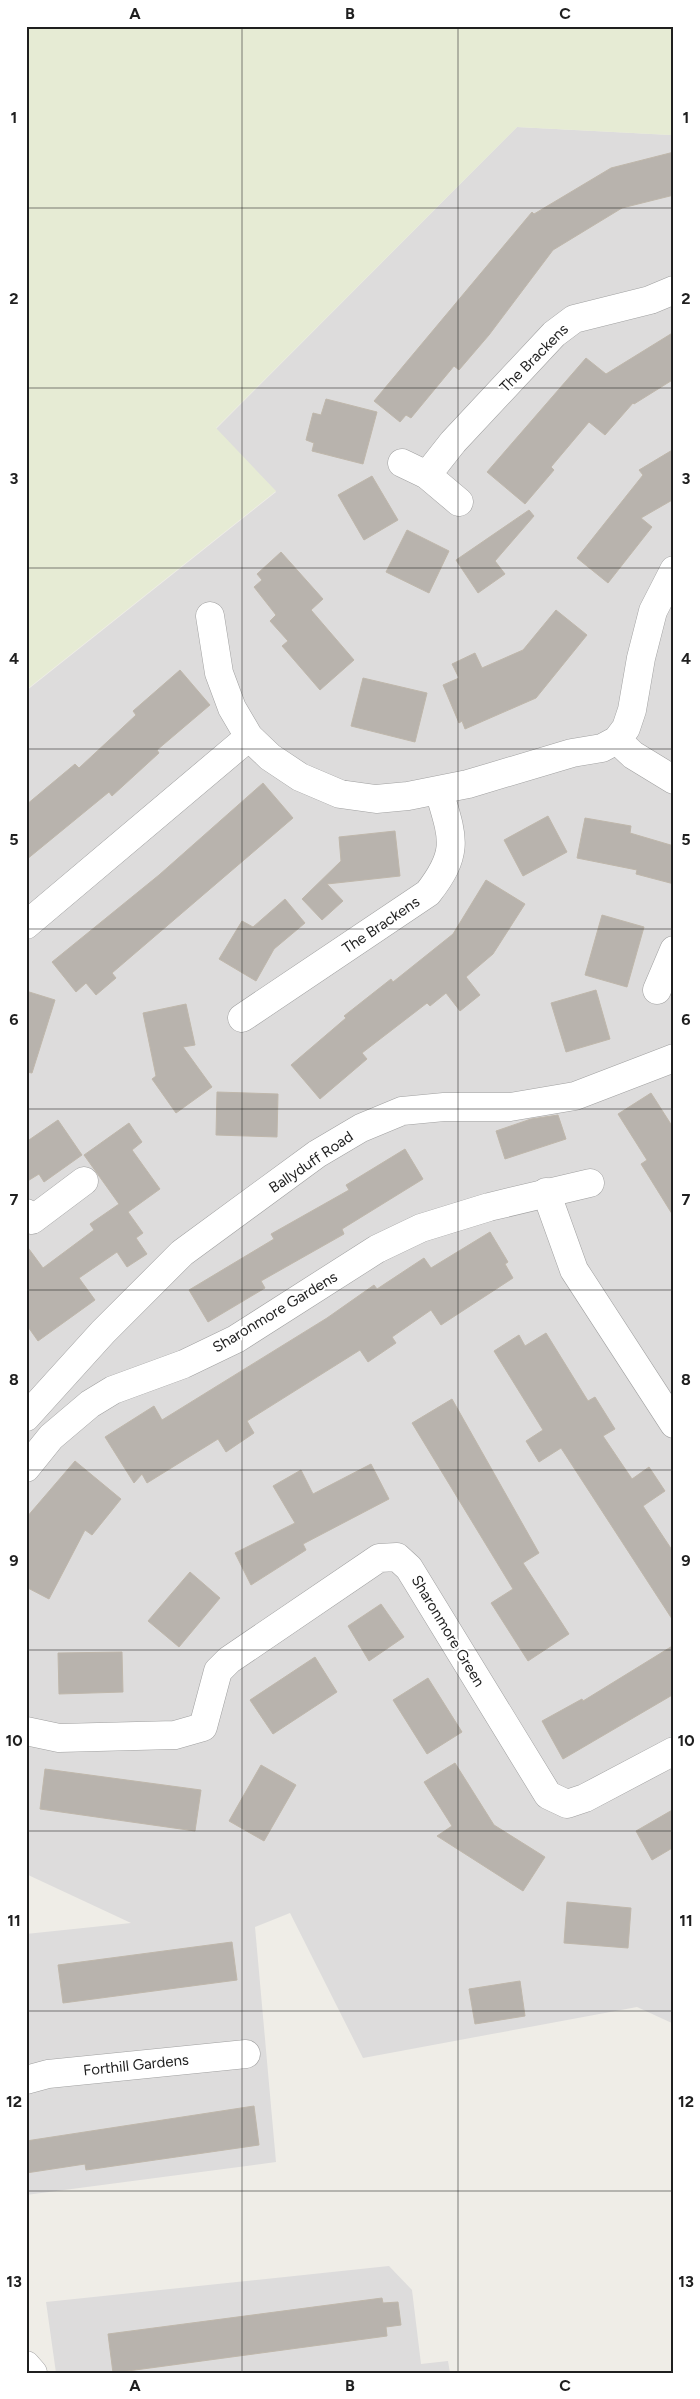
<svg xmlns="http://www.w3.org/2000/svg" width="700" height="2399" font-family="Figtree,sans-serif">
<rect width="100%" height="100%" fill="#efede7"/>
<!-- residential -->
<g fill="#dddcdc">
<polygon points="517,127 671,135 674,132 674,2024 637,2007 363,2058 290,1913 255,1927 276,2162 26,2195 26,1934 131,1923 26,1874 26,691 276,492 216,429"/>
<polygon points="389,2266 412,2290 421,2364 448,2361 450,2373 56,2373 46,2302"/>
</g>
<!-- farmland -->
<polygon fill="#e6ebd4" points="26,26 674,26 674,132 671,135 517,127 216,428 276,491 26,690"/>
<!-- building -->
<g fill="#b8b3ad" stroke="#bfb7ab">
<polygon points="674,152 674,195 622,208 553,250 489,335 459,370 454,366 411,418 406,415 400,422 374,401 532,212 534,214 611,168"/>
<polygon points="674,332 674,379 634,404 633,403 605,435 589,422 551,467 554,470 525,504 487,472 586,358 606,374"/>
<polygon points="326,399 377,412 363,464 312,451 314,443 306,440 313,413 321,415"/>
<polygon points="674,449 674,499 641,518 652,527 608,583 577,558 643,475 639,470"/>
<polygon points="372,476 398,520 364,540 338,495"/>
<polygon points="529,510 534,516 495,561 505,574 478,593 456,560"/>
<polygon points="407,530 449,551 429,593 386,572"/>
<polygon points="281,552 323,599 311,610 354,660 320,690 282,646 288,641 270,621 276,615 254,587 262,580 257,574"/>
<polygon points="556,610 587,635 536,698 465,729 462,721 459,723 443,685 459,678 452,664 475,653 482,668 523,650"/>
<polygon points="180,670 210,705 157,750 159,753 112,796 109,792 26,860 26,805 75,764 79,768 136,715 133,711"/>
<polygon points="363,678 427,693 415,742 351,726"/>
<polygon points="263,783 293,818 112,973 116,978 96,995 86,983 76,992 52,962 159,875"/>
<polygon points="548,816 567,852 523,876 504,840"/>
<polygon points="585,818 631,826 630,833 674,846 674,884 636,874 637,870 577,858"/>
<polygon points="395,831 400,876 327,884 343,901 322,920 302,899 341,861 339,837"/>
<polygon points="486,880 525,904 493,954 466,977 480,995 460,1011 446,993 430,1006 427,1003 362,1053 367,1059 320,1099 291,1065 346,1018 344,1016 391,979 393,982 453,934"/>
<polygon points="285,899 305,923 274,949 256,981 219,959 242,921 253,927"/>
<polygon points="602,915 644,927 627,987 585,975"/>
<polygon points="596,990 610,1039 566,1052 551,1003"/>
<polygon points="26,991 55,1000 32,1073 26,1072"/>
<polygon points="186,1004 195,1045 183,1047 212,1087 176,1113 152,1079 156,1076 143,1013"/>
<polygon points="217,1092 278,1094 277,1137 216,1135"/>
<polygon points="651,1093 674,1129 674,1217 641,1164 647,1160 618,1114"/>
<polygon points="558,1115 566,1139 505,1159 496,1131 531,1119"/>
<polygon points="58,1120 82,1155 44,1182 39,1174 26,1182 26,1142"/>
<polygon points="129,1123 142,1142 132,1150 160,1189 128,1212 143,1233 136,1238 147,1254 127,1267 117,1252 79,1278 95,1300 38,1341 26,1324 26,1245 43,1268 94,1230 90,1224 119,1204 84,1155"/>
<polygon points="405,1149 423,1179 342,1229 344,1234 261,1281 265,1288 208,1322 189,1290 274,1239 271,1234 349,1190 346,1185"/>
<polygon points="490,1232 508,1262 505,1264 513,1278 441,1325 431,1310 392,1337 396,1343 368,1362 360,1350 247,1421 254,1433 226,1452 218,1439 147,1483 142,1474 134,1483 105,1437 154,1406 162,1420 327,1318 374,1285 377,1289 424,1258 431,1268"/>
<polygon points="546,1333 588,1401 595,1397 615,1429 603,1436 632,1479 649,1467 665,1491 643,1506 674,1553 674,1622 561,1448 539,1462 526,1441 543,1430 494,1351 519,1335 525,1346"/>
<polygon points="452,1399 539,1553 523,1563 569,1634 528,1661 491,1603 513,1589 412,1423"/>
<polygon points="75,1461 121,1499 92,1535 85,1530 49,1599 26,1587 26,1518"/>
<polygon points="371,1464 389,1499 303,1544 306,1550 251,1585 235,1553 295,1523 273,1486 301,1470 313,1494"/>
<polygon points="190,1572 220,1598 179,1647 148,1621"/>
<polygon points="381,1604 404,1637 369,1661 348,1626"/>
<polygon points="674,1645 674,1694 563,1759 542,1721 582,1699 583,1701"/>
<polygon points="122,1652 123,1692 59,1694 58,1653"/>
<polygon points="315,1657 337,1692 273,1734 250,1700"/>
<polygon points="428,1678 462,1732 427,1754 393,1700"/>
<polygon points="455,1763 494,1825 545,1857 523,1891 437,1836 452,1826 424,1782"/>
<polygon points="261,1765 296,1785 264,1841 229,1821"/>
<polygon points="45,1769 201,1790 195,1831 40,1809"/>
<polygon points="674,1809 674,1847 652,1860 636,1831"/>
<polygon points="567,1902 631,1908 628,1948 564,1943"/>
<polygon points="232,1942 237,1980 63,2003 58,1965"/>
<polygon points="520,1981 525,2016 475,2024 469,1989"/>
<polygon points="254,2106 259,2145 86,2170 85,2164 26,2173 26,2141"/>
<polygon points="382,2298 383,2303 398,2302 401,2325 386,2327 387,2336 113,2373 108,2334"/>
</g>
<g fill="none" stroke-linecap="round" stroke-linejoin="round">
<!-- minor casing -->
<g stroke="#a0a0a0" stroke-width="29">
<g id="minor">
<polyline points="402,463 427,475 459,502"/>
<polyline points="427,475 453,442 554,334 574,319 650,300 674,290"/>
<polyline points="210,616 219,673 232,708 249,737 270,757 300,777 340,794 376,799 408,796 468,784 572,753 602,748 617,740 626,728 632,710 641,658 653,611 674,570"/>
<polyline points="617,740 633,755 674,780"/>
<polyline points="26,925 249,737"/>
<polyline points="657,990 674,950"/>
<path d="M242 1018 428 893C460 852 453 838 439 791"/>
<polyline points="546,1192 574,1270 674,1424"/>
<polyline points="26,1213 32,1220 84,1181"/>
<polyline points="26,1417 103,1332 182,1253 317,1154 361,1128 402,1111 444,1107 510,1107 575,1096 674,1058"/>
<polyline points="26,1468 51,1437 90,1404 113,1390 184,1364 236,1339 377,1249 421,1228 489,1207 590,1183"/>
<polyline points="26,1731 59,1738 175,1735 203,1727 218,1671 229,1660 379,1558 397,1557 409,1568 548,1795 567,1804 585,1798 674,1751"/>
<polyline points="26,2080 48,2074 246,2054"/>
<polyline points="26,2365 33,2373"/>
</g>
</g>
<!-- minor -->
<use href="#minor" stroke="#fff" stroke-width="28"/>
</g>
<!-- grid -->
<path fill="none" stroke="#1f1f1f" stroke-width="1" stroke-opacity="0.55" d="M242 26V2373M458 26V2373M26 208H674M26 388H674M26 568H674M26 749H674M26 929H674M26 1109H674M26 1290H674M26 1470H674M26 1650H674M26 1831H674M26 2011H674M26 2191H674"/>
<g text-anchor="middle" stroke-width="4" stroke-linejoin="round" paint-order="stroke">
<!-- street labels -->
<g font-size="15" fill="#1f1f1f" stroke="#fff">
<text transform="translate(534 358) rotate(-45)" y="5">The Brackens</text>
<text transform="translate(381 925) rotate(-34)" y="5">The Brackens</text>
<text transform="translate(311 1162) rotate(-34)" y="5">Ballyduff Road</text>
<text transform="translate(275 1312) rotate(-31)" y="5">Sharonmore Gardens</text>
<text transform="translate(448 1631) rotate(59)" y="5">Sharonmore Green</text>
<text transform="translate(136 2065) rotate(-6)" y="5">Forthill Gardens</text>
</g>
</g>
<!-- border -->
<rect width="700" height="2399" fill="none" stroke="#ffffff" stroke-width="55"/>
<rect x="28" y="28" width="644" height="2344" fill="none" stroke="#1f1f1f" stroke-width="2"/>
<g font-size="16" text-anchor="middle" font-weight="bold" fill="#1f1f1f">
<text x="135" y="19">A</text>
<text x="350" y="19">B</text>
<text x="565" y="19">C</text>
<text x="14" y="123">1</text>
<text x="686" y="123">1</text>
<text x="14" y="304">2</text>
<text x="686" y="304">2</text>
<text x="14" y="484">3</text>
<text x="686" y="484">3</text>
<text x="14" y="664">4</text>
<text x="686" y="664">4</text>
<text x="14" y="845">5</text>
<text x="686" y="845">5</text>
<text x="14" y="1025">6</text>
<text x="686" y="1025">6</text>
<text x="14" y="1205">7</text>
<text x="686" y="1205">7</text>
<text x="14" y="1385">8</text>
<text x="686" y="1385">8</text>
<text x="14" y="1566">9</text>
<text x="686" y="1566">9</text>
<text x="14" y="1746">10</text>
<text x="686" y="1746">10</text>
<text x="14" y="1926">11</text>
<text x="686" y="1926">11</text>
<text x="14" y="2107">12</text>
<text x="686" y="2107">12</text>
<text x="14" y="2287">13</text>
<text x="686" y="2287">13</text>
<text x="135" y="2391">A</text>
<text x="350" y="2391">B</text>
<text x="565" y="2391">C</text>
</g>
</svg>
